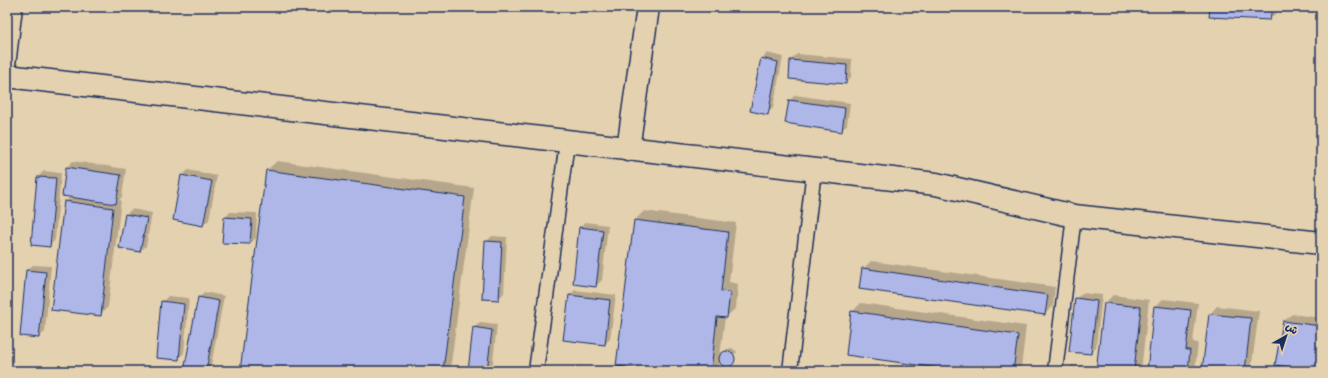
<svg xmlns="http://www.w3.org/2000/svg" width="1328" height="378" font-family="Kalam,'Playpen Sans Arabic',sans-serif">
<rect width="100%" height="100%" fill="#e4d1af"/>
<filter id="ink" filterUnits="userSpaceOnUse"><feTurbulence type="fractalNoise" baseFrequency=".025" numOctaves="2"/><feDisplacementMap in="SourceGraphic" scale="8" xChannelSelector="R" yChannelSelector="G"/><feConvolveMatrix kernelMatrix="1 2 1 2 8 2 1 2 1" color-interpolation-filters="sRGB"/></filter>
<g filter="url(#ink)">
<!-- shadow -->
<g fill="#0003">
<polygon points="1211,7 1279,7 1279,10 1270,19"/>
<polygon points="767,53 783,57 773,108 767,114 762,59"/>
<polygon points="797,54 852,59 851,77 845,83 790,78 791,60"/>
<polygon points="795,95 850,103 847,125 841,131 790,100"/>
<polygon points="73,161 126,169 122,197 119,200 121,200 108,307 100,315 65,202 71,196 64,195 67,167"/>
<polygon points="277,161 474,188 450,371 241,371 267,170"/>
<polygon points="188,170 217,176 209,220 203,225 182,176"/>
<polygon points="44,171 61,173 55,240 49,246 38,177"/>
<polygon points="132,209 152,213 146,246 140,251 126,214"/>
<polygon points="644,211 736,223 729,282 738,284 736,308 726,317 725,317 720,356 727,349 732,348 736,351 737,353 735,353 733,363 730,366 725,366 722,364 720,360 719,367 715,371 666,371 635,220"/>
<polygon points="230,212 257,213 256,238 250,243 225,218"/>
<polygon points="585,222 608,225 602,280 596,286 580,227"/>
<polygon points="492,236 507,237 504,293 498,299 486,242"/>
<polygon points="871,261 1055,287 1053,306 1045,314 863,269"/>
<polygon points="33,265 51,266 45,332 39,337 27,270"/>
<polygon points="575,290 616,295 610,339 605,344 570,295"/>
<polygon points="204,292 224,296 210,371 185,371 199,298"/>
<polygon points="1082,293 1102,295 1096,347 1090,353 1076,299"/>
<polygon points="1113,295 1149,300 1141,371 1097,371 1105,303"/>
<polygon points="168,296 189,298 184,353 178,359 162,302"/>
<polygon points="1163,299 1198,303 1193,342 1198,343 1195,371 1148,371 1155,306"/>
<polygon points="861,303 1026,326 1021,368 1018,371 967,371 852,312"/>
<polygon points="1217,306 1259,311 1251,371 1203,371 1210,314"/>
<polygon points="1292,314 1321,318 1321,370 1284,321"/>
<polygon points="480,322 497,324 492,371 469,371 474,328"/>
<polygon points="1072,365 1091,367 1090,371 1066,371"/>
<polygon points="575,366 615,371 570,371"/>
</g>
<!-- building -->
<g fill="#afb7e8" stroke="#1b2f5e">
<polygon points="1210,7 1272,7 1270,20 1209,17"/>
<polygon points="761,58 778,62 768,115 750,111"/>
<polygon points="790,60 847,65 846,84 789,79"/>
<polygon points="789,100 845,108 842,132 785,123"/>
<polygon points="66,167 121,175 116,204 62,196"/>
<polygon points="266,170 465,197 443,371 240,371"/>
<polygon points="181,175 212,181 203,226 173,220"/>
<polygon points="37,177 56,178 50,247 31,245"/>
<polygon points="64,201 113,208 101,316 51,310"/>
<polygon points="125,214 147,218 140,252 119,248"/>
<polygon points="224,217 252,219 250,244 222,243"/>
<polygon points="634,220 728,232 721,291 730,292 727,318 717,317 711,371 658,371 616,366"/>
<polygon points="579,227 603,230 596,287 573,284"/>
<polygon points="485,241 502,242 499,300 482,299"/>
<polygon points="862,268 1048,295 1045,315 859,289"/>
<polygon points="26,270 46,272 39,338 20,336"/>
<polygon points="569,295 610,300 605,345 563,340"/>
<polygon points="198,297 219,301 206,371 184,371"/>
<polygon points="1075,298 1097,301 1091,354 1069,352"/>
<polygon points="161,301 184,304 179,360 156,358"/>
<polygon points="1104,303 1141,307 1134,371 1096,371"/>
<polygon points="1154,306 1191,310 1186,350 1190,350 1188,371 1147,371"/>
<polygon points="851,311 1018,335 1013,371 960,371 846,355"/>
<polygon points="1209,314 1251,318 1245,371 1202,371"/>
<polygon points="1283,321 1321,326 1321,371 1275,365"/>
<polygon points="473,327 492,330 487,371 468,371"/>
<circle cx="727" cy="359" r="8"/>
</g>
<g fill="none" stroke-linecap="round" stroke-linejoin="round">
<!-- lane casing -->
<g stroke="#1b2f5e" stroke-width="17">
<g id="lane">
<polyline points="7,74 15,7"/>
<polyline points="536,371 567,142"/>
<polyline points="790,371 814,170"/>
<polyline points="1055,371 1074,216"/>
</g>
</g>
<!-- street casing -->
<g stroke="#1b2f5e" stroke-width="25">
<g id="street">
<polyline points="7,76 936,184 1074,216 1321,243"/>
<polyline points="628,149 648,7"/>
</g>
</g>
<!-- lane -->
<use href="#lane" stroke="#e4d1af" stroke-width="14"/>
<!-- street -->
<use href="#street" stroke="#e4d1af" stroke-width="22"/>
</g>
</g>
<!-- margin -->
<rect width="1328" height="378" fill="none" stroke="#e4d1af" stroke-width="24"/>
<rect x="12" y="12" width="1304" height="354" fill="none" stroke="#1b2f5e" stroke-width="1.5" filter="url(#ink)"/>
<!-- north arrow -->
<g transform="translate(1286 336) rotate(39)" stroke="#e4d1af" stroke-width="3" paint-order="stroke">
<path d="M0-3L7 15L0 10L-7 15Z" fill="#1b2f5e"/>
<text y="-6" font-size="11" font-weight="bold" text-anchor="middle" fill="#1b2f5e">ش</text>
</g>
</svg>
